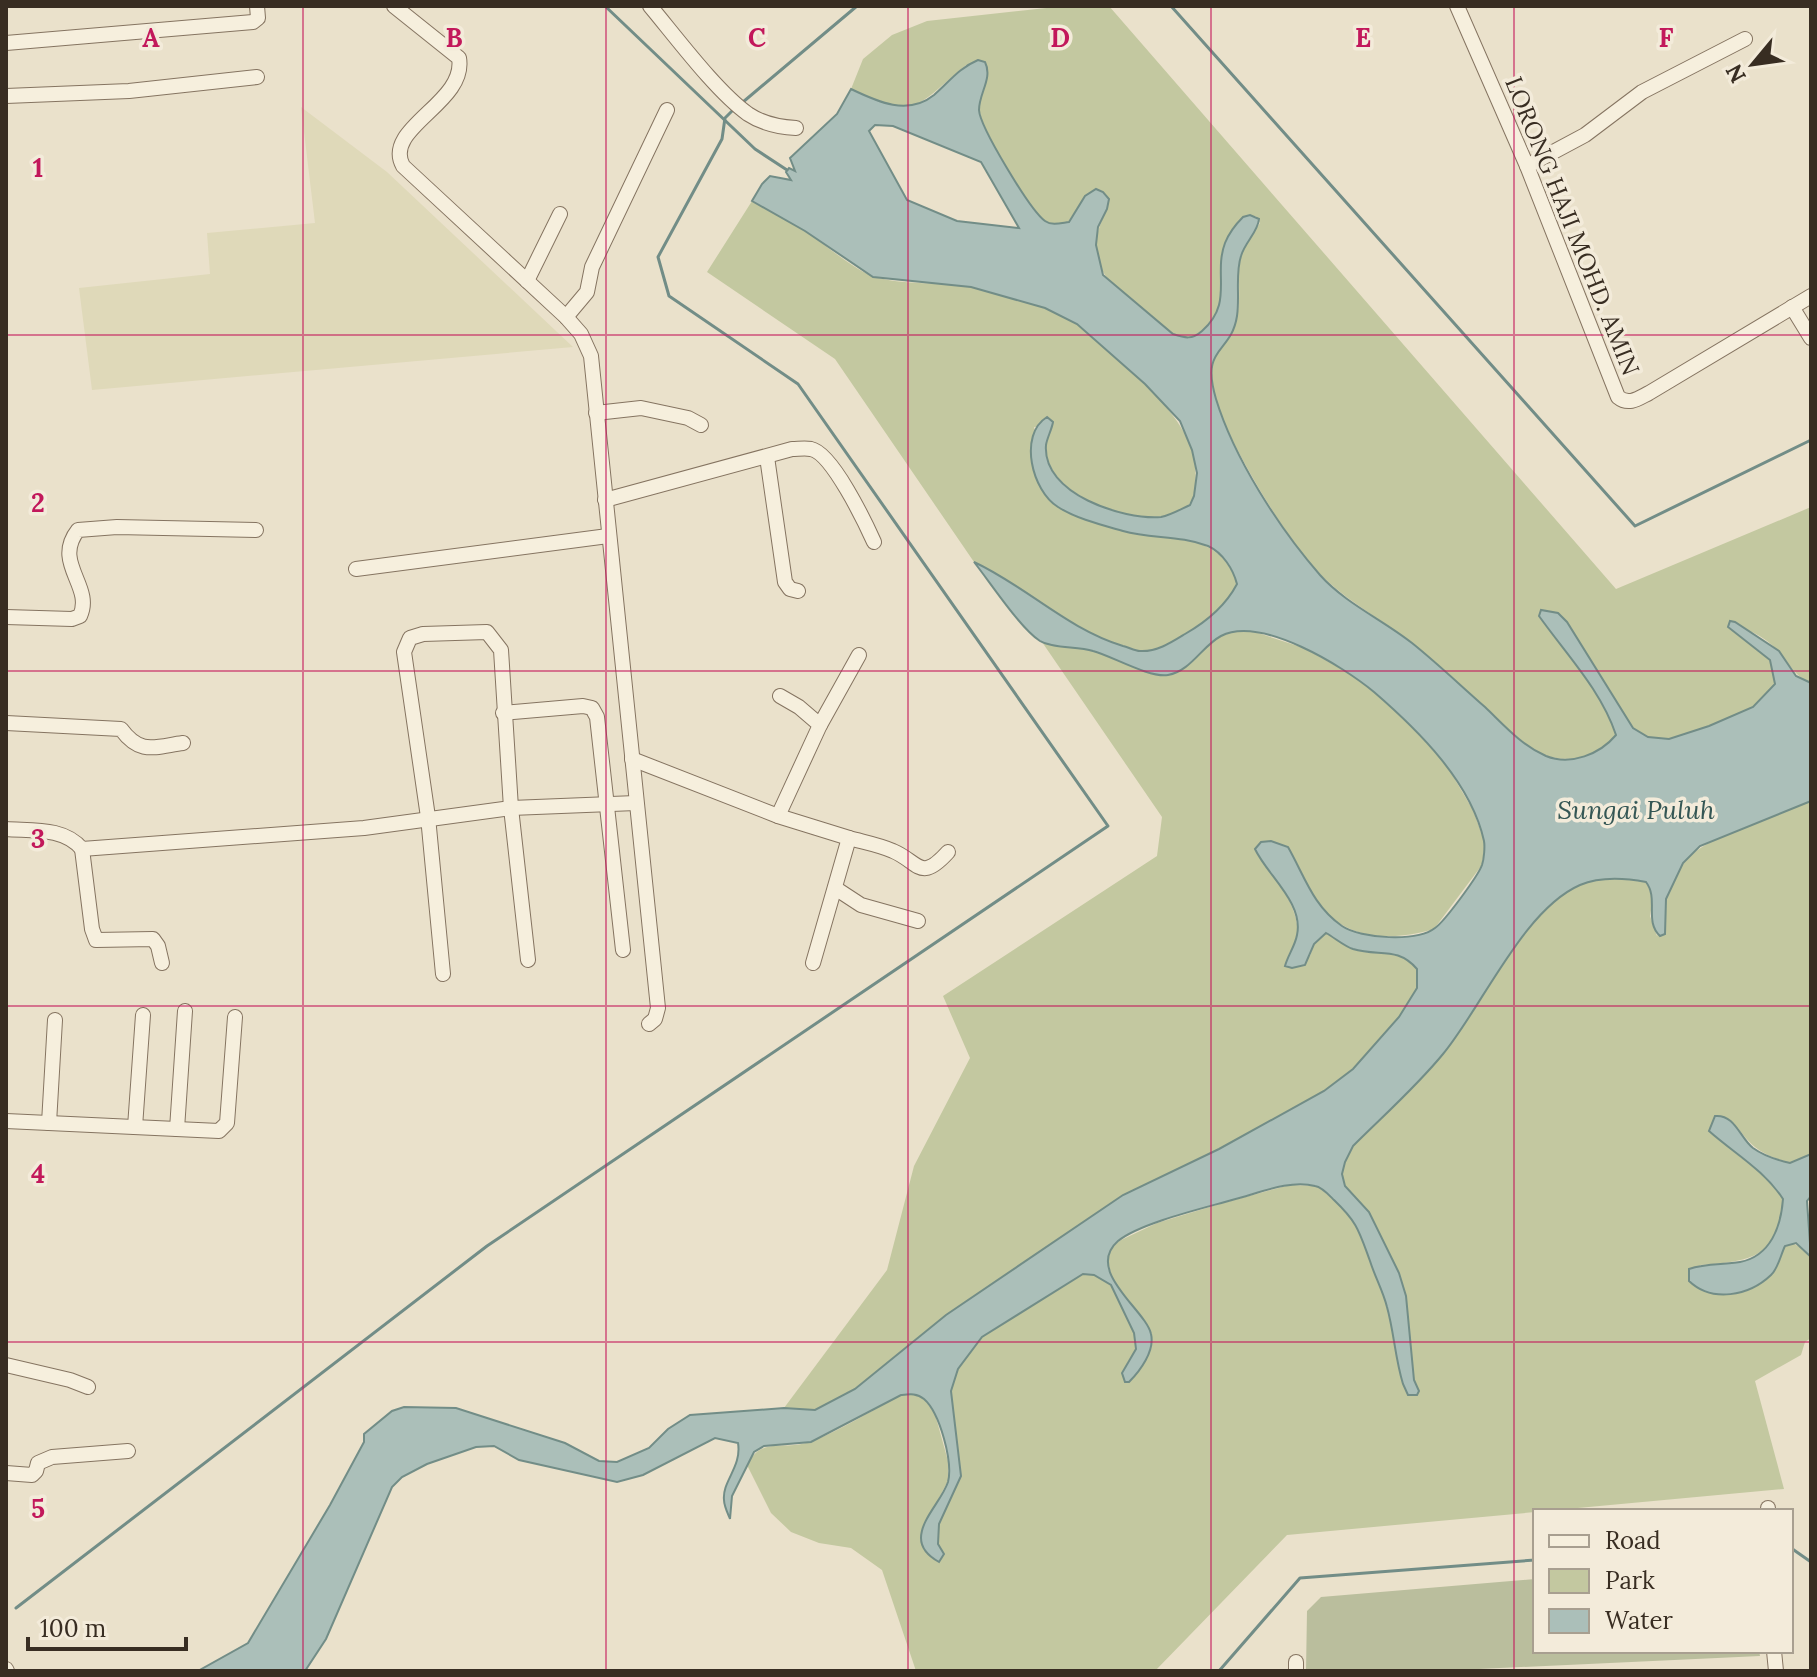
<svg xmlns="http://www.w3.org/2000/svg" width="1817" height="1677" font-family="Lora,serif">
<rect width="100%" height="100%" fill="#eae1cb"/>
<!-- farmland -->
<polygon fill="#dfd9b9" points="301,107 387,172 573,347 92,390 79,288 210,274 207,233 315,223"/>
<!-- green -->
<g fill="#c3c8a0">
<path d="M1065 6H1109L1616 589 1811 507V683C1794 676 1791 665 1779 652 1767 638 1746 626 1728 627L1770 660 1775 684 1753 707 1709 726 1669 739 1648 737 1633 728 1567 622 1539 616C1566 654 1601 690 1616 736 1599 754 1577 763 1551 757 1524 751 1504 725 1484 707 1463 688 1441 670 1421 651 1391 624 1353 606 1324 578 1292 550 1204 409 1210 368 1213 350 1230 338 1236 320 1242 302 1237 279 1240 260 1242 246 1252 235 1260 223L1256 216 1243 217C1236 224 1229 233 1225 242 1212 277 1239 321 1186 339L1173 334C1144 310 1092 284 1096 241 1098 226 1106 214 1109 199L1103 192 1085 196 1068 222C1061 223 1051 226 1044 221 1030 210 983 131 980 113 978 104 983 92 986 83L966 65C917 105 917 122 851 89L863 59 892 35 927 21Z"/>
<path d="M752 201C771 212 791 222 810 234 826 246 858 272 875 277 906 286 940 281 972 287 1004 294 1046 306 1075 323 1098 337 1128 366 1147 386 1174 414 1200 444 1195 486 1194 491 1194 498 1190 503 1163 539 1041 500 1046 445 1047 440 1050 433 1052 428L1034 427 1056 506C1079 516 1103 527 1127 532 1171 541 1221 531 1237 584 1226 605 1206 622 1186 634 1172 642 1157 652 1140 651 1135 651 1128 647 1123 646 1067 629 1026 586 974 562L835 359 707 272Z"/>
<path d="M1230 632H1255L1304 648 1357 678 1405 719 1447 766 1473 810 1485 843 1482 865 1434 929C1367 948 1321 931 1297 863L1258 856C1274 873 1302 913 1297 936 1295 946 1287 955 1285 966L1310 956 1314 944 1326 933C1335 938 1344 946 1353 949 1379 957 1396 946 1417 969V988L1399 1017 1353 1069 1324 1091 1219 1149 1123 1195 946 1315 855 1389 814 1410 784 1408 887 1270 914 1166 970 1058 943 996 1157 856 1162 817 1042 642 1094 651 1135 668 1189 664 1218 637Z"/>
<path d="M1811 801V1154L1790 1163C1764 1155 1754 1150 1738 1128L1734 1152 1772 1182 1783 1199C1778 1258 1752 1261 1700 1265L1695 1287 1720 1295 1775 1269 1785 1246 1792 1243 1806 1250 1811 1257V1338L1805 1342 1801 1355 1755 1381 1784 1489 1287 1535 1155 1671H916L882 1570 851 1548 819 1543 791 1532 771 1513 747 1465C762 1435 785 1452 812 1441 842 1430 872 1410 901 1395L914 1394 924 1399 935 1414 948 1461V1481L931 1513 924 1549 935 1560 939 1524 961 1476 951 1391 958 1369 982 1337 1083 1274 1094 1275 1111 1285 1134 1333 1136 1349 1127 1363 1140 1370 1151 1345V1333L1129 1304 1112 1277 1108 1262 1110 1251 1119 1241 1157 1223 1223 1203 1290 1185 1317 1186 1340 1205 1361 1231 1370 1261 1386 1302 1403 1384 1408 1395 1419 1391 1414 1380 1409 1331 1369 1212 1345 1186 1342 1174 1345 1162 1353 1146C1383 1116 1416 1087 1443 1054 1482 1007 1523 909 1580 885 1600 877 1625 878 1646 882L1653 898 1650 916 1657 936C1667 917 1663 919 1666 901 1668 890 1676 877 1681 867 1697 838 1779 813 1811 801Z"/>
</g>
<!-- cemetery -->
<polygon fill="#babe9d" points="1535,1579 1535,1651 1759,1651 1760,1656 1437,1671 1306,1671 1307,1611 1321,1597"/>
<!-- water -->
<g fill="#abbfb9" stroke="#728d87" stroke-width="2" fill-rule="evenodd">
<path d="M978 60 985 62C993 78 979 93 979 110 980 127 1030 210 1045 221 1052 226 1061 223 1069 222L1085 196 1096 189 1103 192 1109 199 1107 209 1098 227 1096 245 1103 275 1173 334C1185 338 1192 340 1202 331 1234 303 1213 275 1225 243 1229 233 1236 224 1243 217L1250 215 1259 219C1258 232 1245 242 1241 256 1235 274 1240 296 1237 316 1231 355 1200 345 1216 399 1234 458 1279 528 1320 575 1345 603 1383 620 1412 643 1437 663 1461 686 1485 707 1504 725 1521 745 1546 756 1571 766 1600 754 1616 735 1601 690 1566 654 1539 616L1541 610 1558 613 1567 622 1633 728 1648 737 1669 739 1709 726 1753 707 1775 684 1770 660 1728 627 1730 621 1735 622 1779 651 1796 676 1811 683V801L1700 846 1683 863 1666 899 1665 934 1660 936C1644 921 1659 899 1646 882 1625 878 1599 877 1580 885 1523 910 1482 1007 1443 1054 1416 1087 1383 1116 1353 1146L1345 1162 1342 1174 1345 1186 1369 1212 1399 1273 1406 1296 1414 1380 1419 1391 1417 1395H1408L1403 1384C1395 1358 1394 1332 1387 1307 1383 1291 1375 1277 1370 1261 1359 1231 1358 1223 1334 1200 1329 1195 1322 1187 1315 1186 1289 1179 1257 1194 1232 1200 1204 1208 1140 1223 1118 1241 1084 1271 1146 1310 1151 1334 1155 1351 1140 1371 1129 1382H1125L1122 1373 1136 1349 1134 1333 1111 1285 1094 1275 1083 1274 982 1337 958 1369 951 1391 961 1476 939 1524 938 1544 944 1554 939 1562C930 1557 921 1550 921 1538 921 1519 942 1500 948 1482 953 1462 940 1413 924 1399 917 1393 910 1394 901 1395L811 1442 764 1446 754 1452 732 1496 730 1519C728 1514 724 1506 724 1500 722 1481 742 1467 738 1443L715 1438 643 1475 617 1482 519 1460 494 1446 476 1447 427 1464 402 1477 392 1487 326 1639 305 1671H198L248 1643 330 1505 364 1442V1434L392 1411 404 1407 456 1408 565 1443 599 1461 617 1462 649 1448 668 1429 690 1415 784 1408 815 1410 855 1389 946 1315 1123 1195 1219 1149 1324 1091 1353 1069 1399 1017 1417 988V969C1397 946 1379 957 1353 949 1344 946 1335 938 1326 933L1314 944 1305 965 1292 968 1285 966C1288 955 1295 946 1297 935 1304 903 1267 875 1255 849L1261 842 1271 841 1288 847C1305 877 1313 906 1342 926 1361 939 1417 942 1435 928 1445 921 1478 876 1482 865 1484 859 1485 847 1484 841 1471 782 1418 730 1374 692 1344 667 1261 615 1221 636 1202 646 1191 671 1168 675 1149 678 1112 656 1093 651 1077 646 1054 649 1040 641 1020 628 990 582 974 562 1026 586 1067 629 1123 646 1128 647 1135 651 1140 651 1157 652 1172 642 1185 634 1206 622 1226 605 1237 584 1233 569 1223 553 1208 546 1180 535 1151 539 1123 531 1102 525 1077 519 1058 507 1032 491 1018 435 1047 417L1053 422C1052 429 1047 438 1046 445 1042 494 1123 520 1161 517 1171 515 1181 509 1190 505L1194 496 1197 473 1192 450 1180 421 1145 384 1077 324 1045 308 971 287 873 277 805 231 752 201 762 184 770 176 791 180 786 172 789 168 795 171 790 158 837 114 851 89C878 102 908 116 934 95 949 82 959 68 978 60ZM875 125 893 126 981 162 1019 228 957 221 907 200 869 131Z"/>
<path d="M1715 1116C1735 1114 1740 1138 1753 1148 1764 1156 1777 1160 1790 1163L1811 1154V1196L1807 1201 1811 1257 1796 1243 1785 1246C1781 1254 1778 1269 1771 1275 1749 1296 1712 1303 1689 1281V1269C1706 1263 1723 1265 1740 1262 1771 1256 1781 1226 1783 1199 1764 1170 1735 1154 1709 1131Z"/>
</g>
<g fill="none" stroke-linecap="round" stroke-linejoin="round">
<!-- stream -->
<g stroke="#728d87" stroke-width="3">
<polyline points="605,6 755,149 787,170"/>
<polyline points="1171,6 1635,526 1811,440"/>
<polyline points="743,102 857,6"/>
<polyline points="1791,1548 1811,1562"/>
<polyline points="16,1608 487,1246 1108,826 798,384 669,296 658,257 722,139 725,118 734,109"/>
<polyline points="1219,1671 1300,1578 1535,1560"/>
</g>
<!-- minor casing -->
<g stroke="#857461" stroke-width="16">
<g id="minor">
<path d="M394 6 459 58C467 103 382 128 403 166L566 317 581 334 591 356 658 1008 655 1019 649 1024"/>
<path d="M650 6C676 37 716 91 748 114 763 124 779 127 796 128"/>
<path d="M1457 6 1527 166 1618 397C1629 406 1639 398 1649 393L1811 296"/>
<polyline points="6,43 253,22 258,18 257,6"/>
<polyline points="6,96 129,91 257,77"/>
<polyline points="1527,166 1585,135 1642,92 1745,39"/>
<polyline points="527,281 560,214"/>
<polyline points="1792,307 1811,338"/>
<polyline points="566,317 587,292 592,267 667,110"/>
<polyline points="596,413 641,408 688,418 701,425"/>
<polyline points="767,457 785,582 790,589 798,591"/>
<path d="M605 500 792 449C798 449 805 448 811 449 832 453 865 522 874 542"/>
<polyline points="356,569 608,536"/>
<path d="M6 617 72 619 80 616C94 586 52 563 78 530L117 527 256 530"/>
<polyline points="503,713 583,706 592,708 597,717 623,950"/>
<path d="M6 723 121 729C140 755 154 747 183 743"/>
<polyline points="820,725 859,655"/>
<polyline points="632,759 778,816 849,838 813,963"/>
<polyline points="778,816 820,725 799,707 780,696"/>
<path d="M6 829C32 831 64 827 82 849L364 828 511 808 636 803"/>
<path d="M849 838C863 842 880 845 893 851 919 862 920 883 948 852"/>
<polyline points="82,849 92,929 96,940 153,939 158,946 162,963"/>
<polyline points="835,888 861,905 918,921"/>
<polyline points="443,974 428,817 404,652 410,638 423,634 487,632 501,650 511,808 528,960"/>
<polyline points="6,1121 219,1131 227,1123 235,1017"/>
<polyline points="49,1123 55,1020"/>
<polyline points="135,1127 143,1015"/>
<polyline points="177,1129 185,1011"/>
<polyline points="6,1365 70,1380 88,1387"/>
<polyline points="6,1473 32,1475 36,1471 38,1463 52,1457 128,1451"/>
<polyline points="1768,1511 1768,1508"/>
<polyline points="1774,1651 1776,1671"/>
<polyline points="1296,1662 1296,1671"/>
<polyline points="6,1669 7,1671"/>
</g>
</g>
<!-- minor -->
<use href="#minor" stroke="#f6efdd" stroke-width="14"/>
</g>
<!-- grid -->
<path fill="none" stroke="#c2185b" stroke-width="2" stroke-opacity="0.55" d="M303 6V1671M606 6V1671M908 6V1671M1211 6V1671M1514 6V1671M6 335H1811M6 671H1811M6 1006H1811M6 1342H1811"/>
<g text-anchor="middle" stroke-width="7" stroke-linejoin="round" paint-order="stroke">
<!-- street labels -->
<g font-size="24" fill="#382d22" stroke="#f3ebda">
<text transform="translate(1572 226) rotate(68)" y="8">LORONG HAJI MOHD. AMIN</text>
</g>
<!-- water labels -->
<g font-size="26" font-style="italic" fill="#345654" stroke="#f3ebda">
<text x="1636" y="819">Sungai Puluh</text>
</g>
</g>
<g font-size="26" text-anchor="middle" font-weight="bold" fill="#c2185b" stroke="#f3ebda" stroke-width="7" stroke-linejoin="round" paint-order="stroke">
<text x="151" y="47">A</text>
<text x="454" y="47">B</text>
<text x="757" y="47">C</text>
<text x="1060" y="47">D</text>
<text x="1363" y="47">E</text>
<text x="1666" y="47">F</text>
<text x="38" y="177">1</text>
<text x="38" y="512">2</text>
<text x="38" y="848">3</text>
<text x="38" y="1183">4</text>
<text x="38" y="1518">5</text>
</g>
<!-- border -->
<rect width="1817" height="1677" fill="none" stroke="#382d22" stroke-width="16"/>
<!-- legend -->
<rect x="1533" y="1509" width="260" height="144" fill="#f3ebda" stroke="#a89f90" stroke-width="2"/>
<rect x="1549" y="1535" width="40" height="12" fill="#f6efdd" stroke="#a89f90" stroke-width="2"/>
<text x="1605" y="1549" font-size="24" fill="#382d22">Road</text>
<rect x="1549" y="1569" width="40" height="24" fill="#c3c8a0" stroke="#a89f90" stroke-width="2"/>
<text x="1605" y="1589" font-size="24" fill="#382d22">Park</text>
<rect x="1549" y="1609" width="40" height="24" fill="#abbfb9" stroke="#a89f90" stroke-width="2"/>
<text x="1605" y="1629" font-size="24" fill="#382d22">Water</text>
<!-- north arrow -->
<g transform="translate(1753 64) rotate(241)" stroke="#f3ebda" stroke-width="6" paint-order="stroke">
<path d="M0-6L14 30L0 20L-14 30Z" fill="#382d22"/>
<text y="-12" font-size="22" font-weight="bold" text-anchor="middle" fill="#382d22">N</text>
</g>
<!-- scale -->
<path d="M28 1637v12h158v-12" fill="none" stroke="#382d22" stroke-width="4"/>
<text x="40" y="1637" font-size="24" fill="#382d22" stroke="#f3ebda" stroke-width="6" paint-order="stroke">100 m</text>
</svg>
